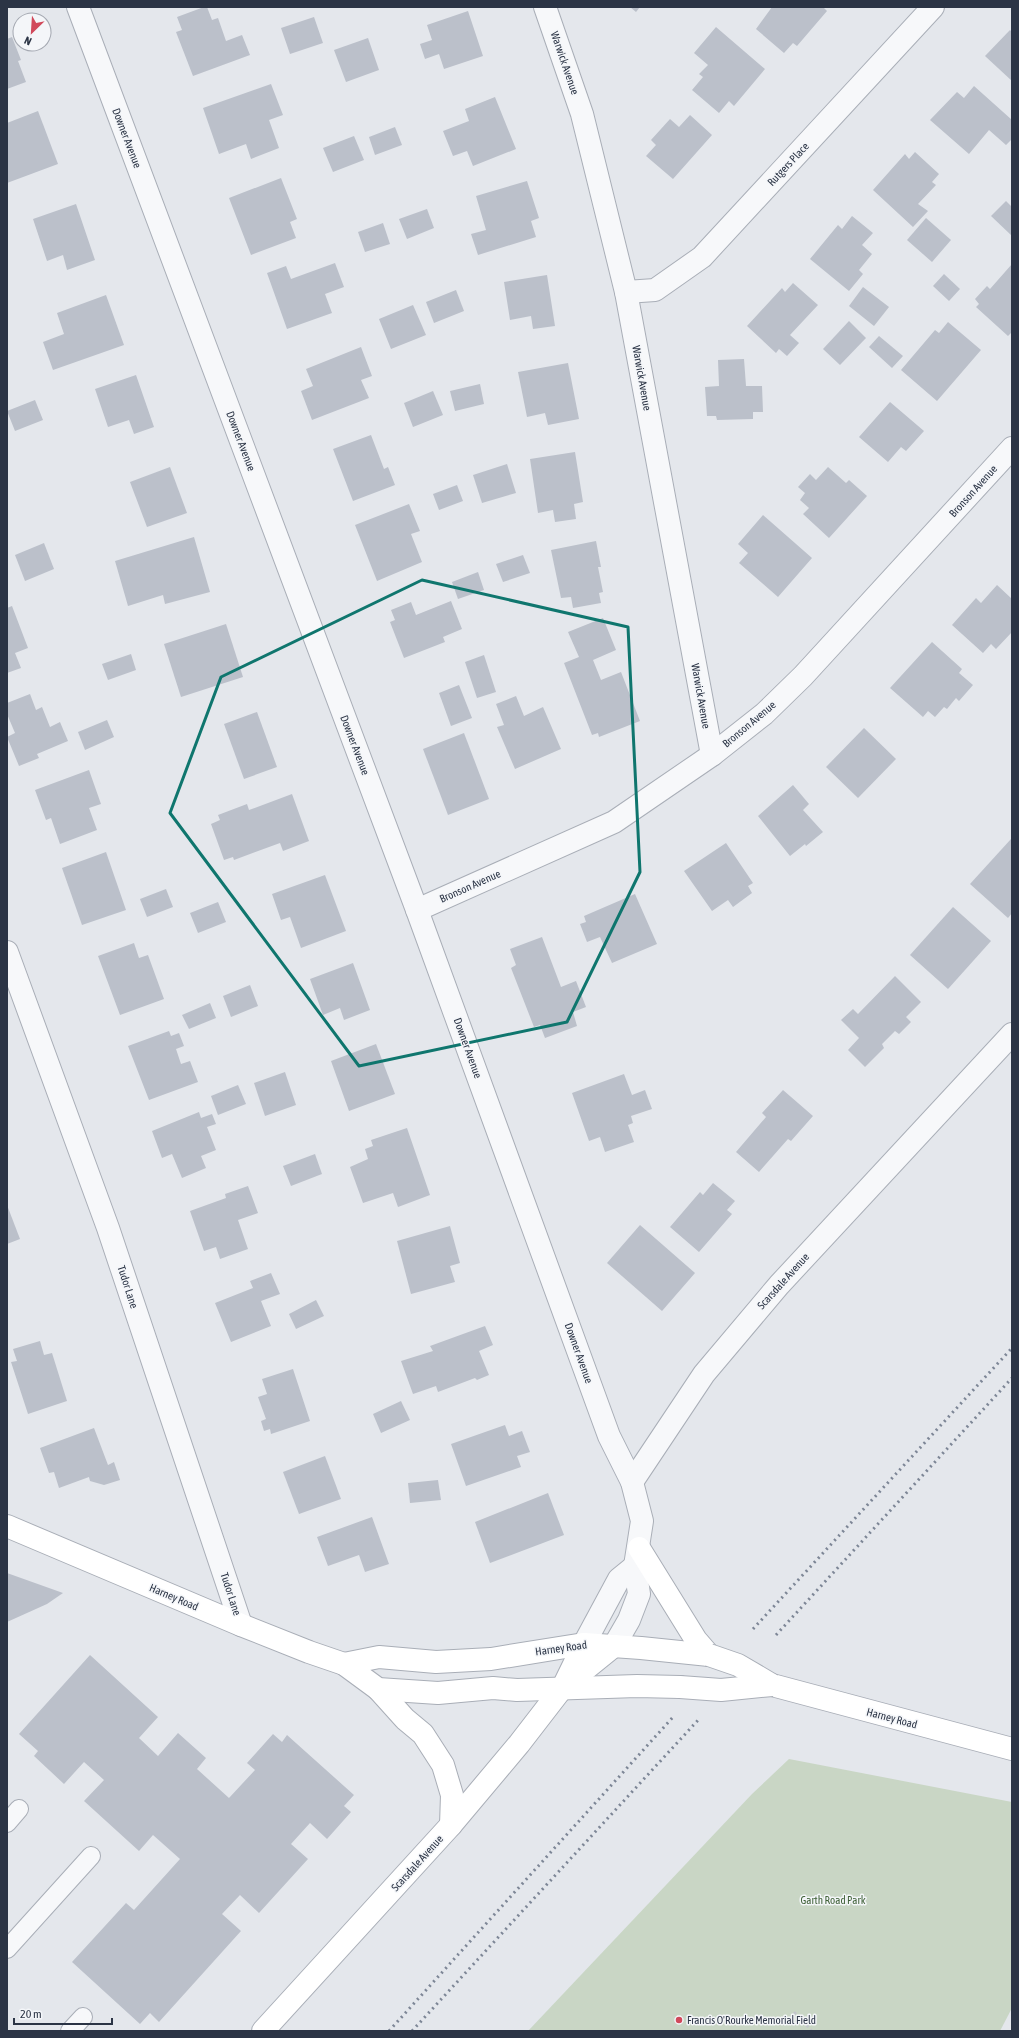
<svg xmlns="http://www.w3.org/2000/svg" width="1019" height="2038" font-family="'Asap Condensed',sans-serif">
<rect width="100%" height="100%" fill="#e4e7ec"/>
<!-- green -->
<polygon fill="#c9d6c5" points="789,1759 1012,1802 1012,2008 1000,2031 528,2031 752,1794"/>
<!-- building -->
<g fill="#bbc0ca">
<polygon points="204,7 207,7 212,20 218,18 226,41 242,35 250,55 193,76 176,32 182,30 177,17"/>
<polygon points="630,7 640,7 636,12"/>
<polygon points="772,7 823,7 827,11 797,46 793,43 784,53 756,29"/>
<polygon points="468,11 483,56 444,69 439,54 425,59 420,44 432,40 427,25"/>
<polygon points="314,17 323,43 290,54 281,28"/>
<polygon points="716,27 765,69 734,106 729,101 719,113 692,90 703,77 699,74 708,65 694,53"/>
<polygon points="1010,30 1012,32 1012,81 985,56"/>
<polygon points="12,37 21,60 18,61 26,82 7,89 7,39"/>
<polygon points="368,38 379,70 346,82 334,50"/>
<polygon points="271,84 283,115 269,120 279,148 251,159 246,144 219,154 203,108"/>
<polygon points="974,86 1012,120 1012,139 1006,145 989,130 969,154 930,120 957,92 964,98"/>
<polygon points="495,97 516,149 473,166 467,151 453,156 443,131 469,121 465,109"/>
<polygon points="38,111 58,164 7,183 7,123"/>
<polygon points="690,115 712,135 673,179 646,156 656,145 651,140 670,119 679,127"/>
<polygon points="395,127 402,145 375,155 369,137"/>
<polygon points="354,136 364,160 333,172 323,148"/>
<polygon points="915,152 939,174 932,182 936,185 918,204 928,211 913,227 873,190 905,154 909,159"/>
<polygon points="281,178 297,219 290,222 296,238 251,255 229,198"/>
<polygon points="527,181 539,218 531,221 536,237 478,255 471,234 486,230 476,196"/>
<polygon points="1006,201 1012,207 1012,236 991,216"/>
<polygon points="76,204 95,260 67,270 63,255 47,261 33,219"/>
<polygon points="427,209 434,228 407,239 399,219"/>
<polygon points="852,216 873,233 862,245 872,254 859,270 863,274 849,291 810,259 838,225 842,229"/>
<polygon points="926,218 951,240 932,262 907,240"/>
<polygon points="383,223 390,244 365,252 358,232"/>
<polygon points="335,263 344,287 325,294 332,313 287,329 267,273 286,266 291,279"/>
<polygon points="1012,264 1012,332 1008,336 976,307 979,304 975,299 987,286 990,289"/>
<polygon points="944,274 960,289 949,301 933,286"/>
<polygon points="547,275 555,326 533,329 531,316 510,320 504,282"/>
<polygon points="793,283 818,305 790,335 799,343 787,356 779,349 776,353 747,326 782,288 785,292"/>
<polygon points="863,287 889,307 874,326 849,306"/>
<polygon points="456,290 464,311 434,323 426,302"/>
<polygon points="106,295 124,345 53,370 43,342 64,334 57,313"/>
<polygon points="413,305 426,335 391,349 379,319"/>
<polygon points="849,321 866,338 840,365 823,349"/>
<polygon points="948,322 981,350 937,401 901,370 935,330 939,333"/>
<polygon points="879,336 903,356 892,368 869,347"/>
<polygon points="361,347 372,376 361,380 369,398 312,420 301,391 313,386 306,369"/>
<polygon points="744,359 746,386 762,386 763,412 753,412 753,419 717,420 716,416 707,416 705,387 719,386 718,360"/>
<polygon points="568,363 579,419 548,425 545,413 527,417 518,372"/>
<polygon points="136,375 154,427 134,434 129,420 108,427 95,389"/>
<polygon points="480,384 484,404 455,411 450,391"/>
<polygon points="433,391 443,415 413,427 404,403"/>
<polygon points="35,400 43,420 15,431 7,411"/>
<polygon points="890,402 924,431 906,451 901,447 888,462 859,437"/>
<polygon points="371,435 384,469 388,467 395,485 353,501 333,449"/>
<polygon points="575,452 583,502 574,504 576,519 555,522 553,510 538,513 530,459"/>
<polygon points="507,464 516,493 482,503 473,475"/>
<polygon points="170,467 187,513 147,527 130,482"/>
<polygon points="828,467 846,483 849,480 867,496 829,538 803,514 809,508 800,500 805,493 798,487 810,474 816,480"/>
<polygon points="457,485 463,501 439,510 433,494"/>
<polygon points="409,504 420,531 411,534 422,562 377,581 355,525"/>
<polygon points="763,515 812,558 778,597 739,563 748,553 738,544"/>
<polygon points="194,537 210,592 165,604 163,595 128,606 115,561"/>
<polygon points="596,541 601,567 598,567 603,592 599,593 601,603 573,608 571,597 561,598 551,550"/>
<polygon points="44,543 54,569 25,581 15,555"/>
<polygon points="523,555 530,573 503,582 496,564"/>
<polygon points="478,572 484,590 458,599 452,582"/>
<polygon points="997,585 1012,599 1012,632 996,649 991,644 983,653 952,625 976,598 981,603"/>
<polygon points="451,601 462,629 443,637 445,642 404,658 390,622 395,620 391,610 411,602 416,615"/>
<polygon points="12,606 28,648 15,653 21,668 7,673 7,608"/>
<polygon points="603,618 616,650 593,660 601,680 621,672 640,721 599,737 598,733 592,735 564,663 579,657 568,632"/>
<polygon points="226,624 243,677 181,697 164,644"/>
<polygon points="932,642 962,669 959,673 973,685 959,701 956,698 947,709 944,707 935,717 928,711 923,717 890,688"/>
<polygon points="131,654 136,670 108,680 102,664"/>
<polygon points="484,655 496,692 477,698 465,662"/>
<polygon points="459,685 472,718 451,726 439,693"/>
<polygon points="30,694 36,710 42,707 50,727 60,722 68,741 37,754 39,758 19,766 7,737 15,733 7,714 7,703"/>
<polygon points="516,696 524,716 543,707 561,749 515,769 497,727 504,725 496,704"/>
<polygon points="257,712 277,767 244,779 224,724"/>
<polygon points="107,720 114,737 85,750 78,732"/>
<polygon points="864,728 896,759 858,798 826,767"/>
<polygon points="464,733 489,799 448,815 423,749"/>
<polygon points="89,770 101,804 89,808 97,830 60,844 51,818 46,820 35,790"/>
<polygon points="793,785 809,804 803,810 823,832 806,846 805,844 790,856 758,816"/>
<polygon points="292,794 309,841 283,851 280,843 234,860 233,857 224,860 211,824 220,820 218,815 247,804 249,810"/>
<polygon points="1011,839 1012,913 1008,918 970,884"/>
<polygon points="726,843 753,883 748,886 752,893 733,907 728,900 712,911 684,871"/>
<polygon points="106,852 126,910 82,925 62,868"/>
<polygon points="325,875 346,931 301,948 290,917 281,920 272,894"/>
<polygon points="166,889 173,907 147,917 140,899"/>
<polygon points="635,894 657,944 612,963 600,937 587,942 580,924 586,922 584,916"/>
<polygon points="218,902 226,922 198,933 190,913"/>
<polygon points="953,907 991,941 948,989 910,955"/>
<polygon points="542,937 561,987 576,981 586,1007 573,1012 577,1026 545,1038 540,1025 534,1027 511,968 516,965 510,949"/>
<polygon points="134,943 139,958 148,955 164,999 120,1015 98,956"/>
<polygon points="353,963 370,1010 344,1020 340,1008 323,1015 310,979"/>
<polygon points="895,976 921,1002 906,1017 911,1022 899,1034 895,1031 882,1044 884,1048 865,1067 848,1050 859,1038 841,1020 853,1009 858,1014"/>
<polygon points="250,985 258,1006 231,1017 223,996"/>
<polygon points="210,1003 216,1018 189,1029 182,1015"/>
<polygon points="169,1031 171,1036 179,1033 184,1046 176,1049 181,1064 190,1061 198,1082 149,1100 128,1046"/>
<polygon points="376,1044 395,1094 349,1111 331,1061"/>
<polygon points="285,1072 296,1105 265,1116 254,1083"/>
<polygon points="624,1074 632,1095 645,1090 652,1109 631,1116 633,1123 628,1125 634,1142 605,1152 600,1137 589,1141 572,1093"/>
<polygon points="238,1085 246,1104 218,1115 211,1096"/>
<polygon points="783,1090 813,1116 791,1141 788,1139 759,1172 736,1152 766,1117 762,1113"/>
<polygon points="199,1112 201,1118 212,1114 216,1124 207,1127 216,1150 201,1156 206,1168 182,1178 172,1154 162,1158 152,1131"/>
<polygon points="407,1128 430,1195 398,1207 393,1193 363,1203 350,1167 368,1159 365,1149 373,1146 371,1140"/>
<polygon points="315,1154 322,1174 291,1186 283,1166"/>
<polygon points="713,1183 735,1201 727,1210 732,1214 699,1252 670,1227 700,1192 703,1195"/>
<polygon points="248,1186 258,1213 238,1220 248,1249 220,1259 216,1247 204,1251 190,1211 226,1198 225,1194"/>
<polygon points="7,1205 20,1239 7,1244"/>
<polygon points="640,1225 695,1273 662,1311 607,1263"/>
<polygon points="450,1226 460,1263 450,1266 455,1282 411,1294 397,1241"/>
<polygon points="271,1273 280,1294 261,1301 271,1326 231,1342 215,1303 253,1288 250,1281"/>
<polygon points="316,1300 324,1316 296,1329 289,1314"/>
<polygon points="485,1326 493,1345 479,1351 489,1375 477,1380 475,1378 438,1392 436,1386 413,1394 401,1361 433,1351 430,1346"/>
<polygon points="40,1341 44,1355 52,1353 67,1401 28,1414 11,1362 17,1361 13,1349"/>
<polygon points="293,1369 310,1421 271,1434 270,1429 264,1431 261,1421 266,1419 258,1397 267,1394 262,1379"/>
<polygon points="401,1401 410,1420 381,1433 373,1414"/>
<polygon points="505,1425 509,1436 522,1431 530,1452 517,1456 521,1467 466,1486 451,1444"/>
<polygon points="94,1428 108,1465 114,1462 120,1480 104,1485 90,1481 89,1477 59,1488 54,1472 49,1473 40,1448"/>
<polygon points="325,1456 341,1499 299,1514 283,1472"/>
<polygon points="438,1480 441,1500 410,1503 408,1483"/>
<polygon points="548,1493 564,1535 490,1563 475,1522"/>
<polygon points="372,1517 389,1564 365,1572 359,1555 328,1566 317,1537"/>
<polygon points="7,1573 63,1593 47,1604 7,1622"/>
<polygon points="90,1655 158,1717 139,1738 158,1756 178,1733 206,1758 197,1769 229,1798 255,1770 247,1763 273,1734 282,1742 287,1735 354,1795 344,1806 351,1812 327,1839 310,1823 291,1844 308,1859 259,1913 240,1895 222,1914 241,1931 159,2022 150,2013 140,2024 72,1962 126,1903 134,1910 180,1859 153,1835 139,1851 84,1801 104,1780 84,1762 64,1784 34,1756 38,1751 19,1734"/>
</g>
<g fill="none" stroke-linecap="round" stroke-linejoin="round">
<!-- lane casing -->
<g stroke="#a9aeb7" stroke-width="20">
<g id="lane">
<polyline points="7,1823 19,1809"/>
<polyline points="7,1949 91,1856"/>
<polyline points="70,2031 83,2017"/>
</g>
</g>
<!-- street casing -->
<g stroke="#a9aeb7" stroke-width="24">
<g id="street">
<polyline points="78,7 417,910 609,1436 632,1482 642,1521 635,1566 639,1594 629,1620 614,1646"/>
<polyline points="545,7 582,114 626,292 712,755"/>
<polyline points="626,292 655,290 702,257 933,7"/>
<polyline points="417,910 614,822 712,755 764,714 803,676 1012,448"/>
<polyline points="7,952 108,1228 241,1625"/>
<polyline points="632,1482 704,1374 779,1285 1012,1034"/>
<polyline points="584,1644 619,1579 635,1566"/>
</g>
</g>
<!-- secondary casing -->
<g stroke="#a9aeb7" stroke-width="24">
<g id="secondary">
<polyline points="7,1526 241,1625 309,1652 344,1664 378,1689 438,1693 493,1688 517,1690 637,1686 680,1687"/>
<polyline points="639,1548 696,1640 709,1655"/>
<polyline points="344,1664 379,1657 436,1662 491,1659 584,1644 641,1648 709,1655"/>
<polyline points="567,1684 614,1646"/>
<polyline points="772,1685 1012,1749"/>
<polyline points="378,1689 405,1719 423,1734 443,1765 452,1795 451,1825"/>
<polyline points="263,2031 451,1825 519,1744 563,1687 584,1644"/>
</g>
</g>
<!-- path -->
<polyline stroke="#c2c5cb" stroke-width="2.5" stroke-dasharray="3 3" stroke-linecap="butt" points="794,2012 812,2031"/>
<!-- lane -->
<use href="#lane" stroke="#f7f8fa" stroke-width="18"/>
<!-- street -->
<use href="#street" stroke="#f7f8fa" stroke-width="22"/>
<!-- secondary -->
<use href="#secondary" stroke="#fff" stroke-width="22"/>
<!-- rail -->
<g stroke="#7d8696" stroke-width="3" stroke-dasharray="2 4" stroke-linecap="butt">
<polyline points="753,1629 1012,1348"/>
<polyline points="776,1635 1012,1378"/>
<polyline points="389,2031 674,1716"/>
<polyline points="412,2031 700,1718"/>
</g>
<!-- secondary-bridge casing -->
<g stroke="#a9aeb7" stroke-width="24" stroke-linecap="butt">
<g id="secondary-bridge">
<polyline points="709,1655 738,1665 772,1685"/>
<polyline points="680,1687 721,1690 772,1685"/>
</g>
</g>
<!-- secondary-bridge -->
<use href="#secondary-bridge" stroke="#fff" stroke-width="22"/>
</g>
<!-- marked area -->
<path fill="none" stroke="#0f766e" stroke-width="3" stroke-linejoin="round" d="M422 580 628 627 640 872 567 1022 359 1066 170 813 221 677Z"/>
<!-- markers -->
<circle fill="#d1495b" stroke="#f4f6f9" stroke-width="1.5" cx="679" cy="2020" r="4"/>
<g text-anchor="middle" stroke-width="3" stroke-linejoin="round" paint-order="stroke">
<!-- street labels -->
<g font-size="11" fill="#2b3445" stroke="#f4f6f9">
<text transform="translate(565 63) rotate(71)" y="4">Warwick Avenue</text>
<text transform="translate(127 138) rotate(69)" y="4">Downer Avenue</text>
<text transform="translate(788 164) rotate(-47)" y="4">Rutgers Place</text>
<text transform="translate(642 378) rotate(80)" y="4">Warwick Avenue</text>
<text transform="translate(241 441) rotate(69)" y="4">Downer Avenue</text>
<text transform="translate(973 491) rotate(-48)" y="4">Bronson Avenue</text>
<text transform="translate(701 696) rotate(80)" y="4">Warwick Avenue</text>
<text transform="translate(749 724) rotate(-40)" y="4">Bronson Avenue</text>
<text transform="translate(355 745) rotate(69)" y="4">Downer Avenue</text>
<text transform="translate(470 886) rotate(-24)" y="4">Bronson Avenue</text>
<text transform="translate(468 1048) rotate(70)" y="4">Downer Avenue</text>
<text transform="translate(783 1281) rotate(-48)" y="4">Scarsdale Avenue</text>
<text transform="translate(128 1287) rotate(72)" y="4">Tudor Lane</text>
<text transform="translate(579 1353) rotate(70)" y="4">Downer Avenue</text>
<text transform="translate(231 1594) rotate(72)" y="4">Tudor Lane</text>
<text transform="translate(174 1597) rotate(23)" y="4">Harney Road</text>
<text transform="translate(561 1648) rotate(-8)" y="4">Harney Road</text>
<text transform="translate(892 1718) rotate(15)" y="4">Harney Road</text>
<text transform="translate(417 1863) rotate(-48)" y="4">Scarsdale Avenue</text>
</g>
<!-- park labels -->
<g font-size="11" fill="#3f6138" stroke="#f4f6f9">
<text x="833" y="1904">Garth Road Park</text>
</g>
<!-- poi labels -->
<g font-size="11" fill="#2b3445" stroke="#f4f6f9" text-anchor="start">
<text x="687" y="2024">Francis O'Rourke Memorial Field</text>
</g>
</g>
<!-- border -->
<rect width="1019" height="2038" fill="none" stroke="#2b3445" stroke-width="16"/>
<!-- north arrow -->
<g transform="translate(32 32) rotate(205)"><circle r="19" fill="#f4f6f9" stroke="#a4a8b1"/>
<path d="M0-3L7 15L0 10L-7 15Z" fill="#d1495b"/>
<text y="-6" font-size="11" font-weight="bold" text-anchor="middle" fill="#2b3445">N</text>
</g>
<!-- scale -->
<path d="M14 2018v6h98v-6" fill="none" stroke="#2b3445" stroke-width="2"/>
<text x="20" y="2018" font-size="12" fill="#2b3445" stroke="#f4f6f9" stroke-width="3" paint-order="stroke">20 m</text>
</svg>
